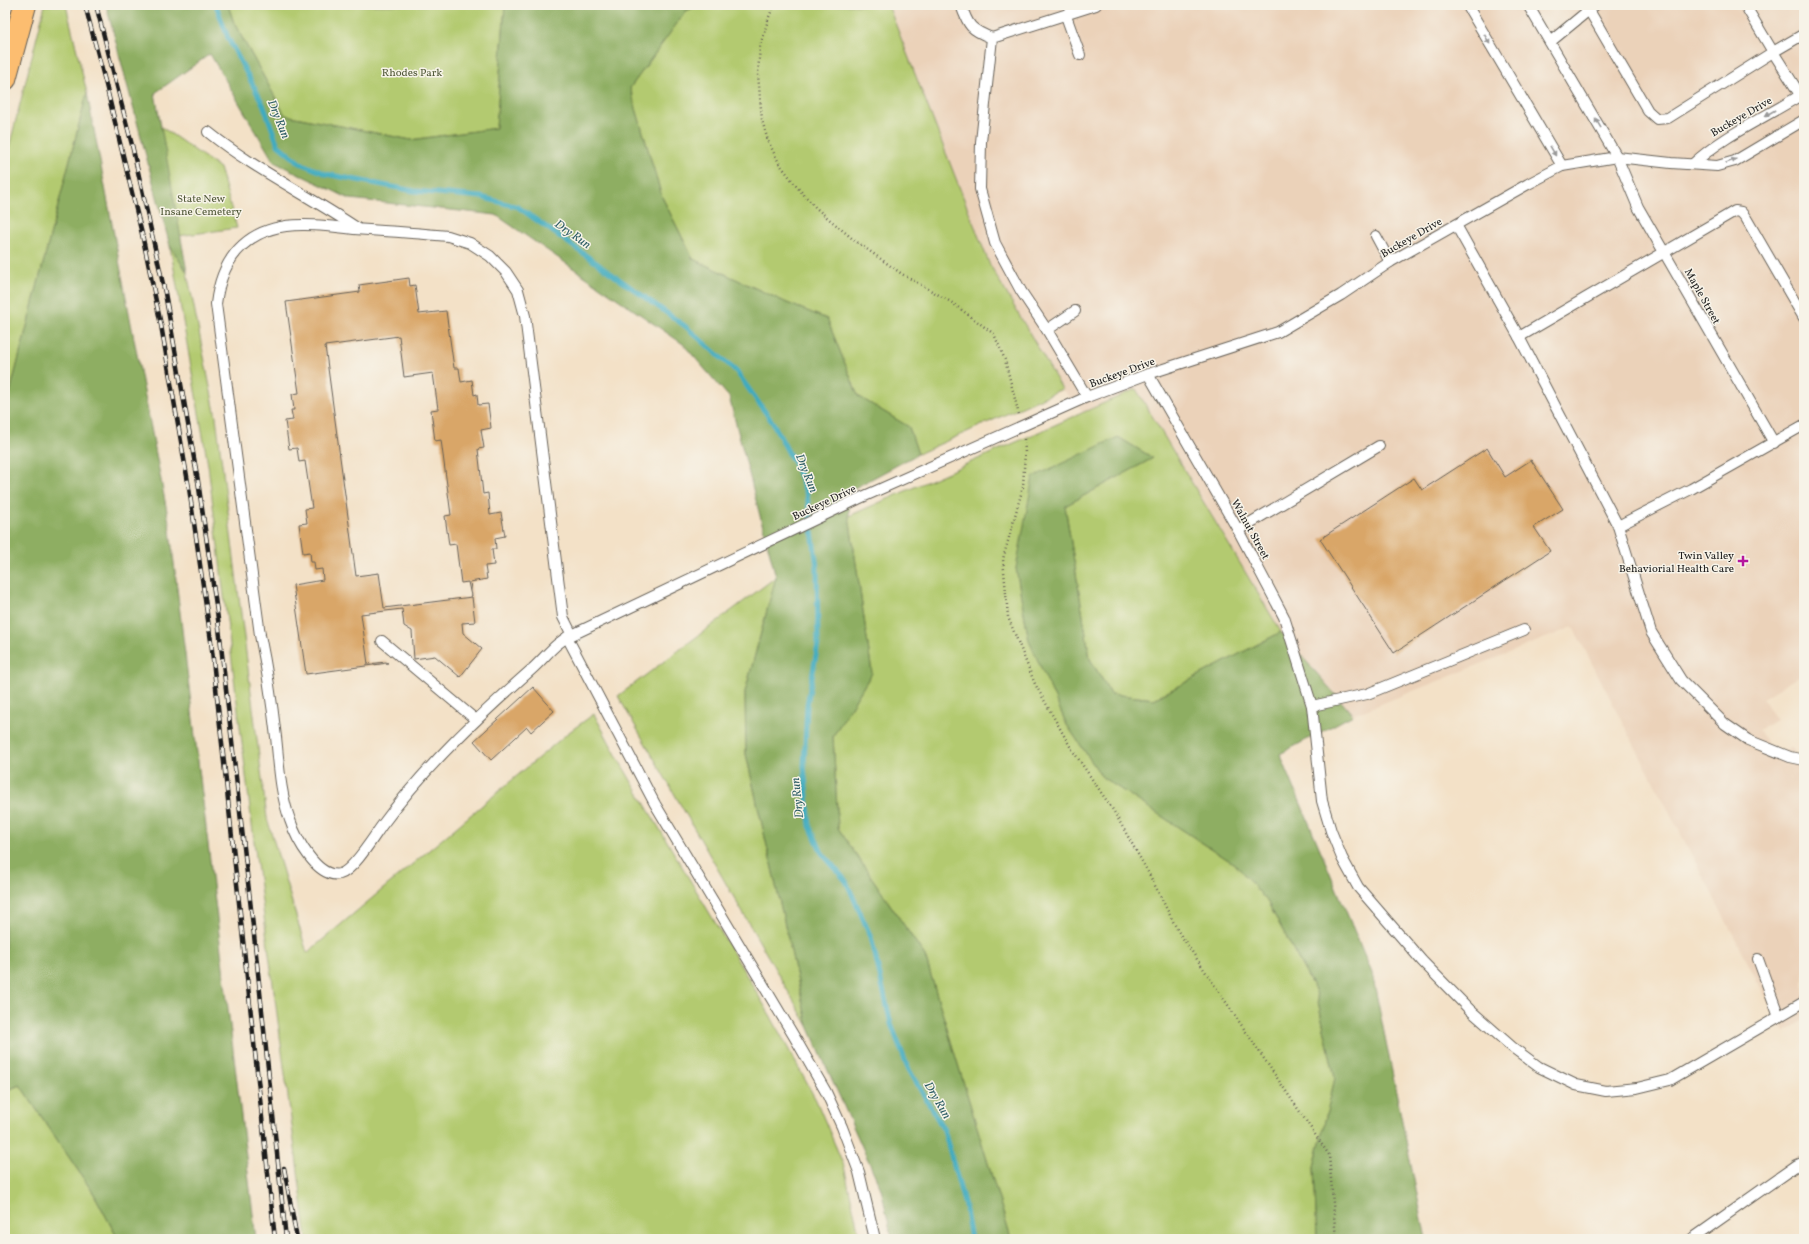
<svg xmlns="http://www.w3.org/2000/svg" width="1809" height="1244" font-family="Vollkorn,serif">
<rect width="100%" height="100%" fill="#f7f3e8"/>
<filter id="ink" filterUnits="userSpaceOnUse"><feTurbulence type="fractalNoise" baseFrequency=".025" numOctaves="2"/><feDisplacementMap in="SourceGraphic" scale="8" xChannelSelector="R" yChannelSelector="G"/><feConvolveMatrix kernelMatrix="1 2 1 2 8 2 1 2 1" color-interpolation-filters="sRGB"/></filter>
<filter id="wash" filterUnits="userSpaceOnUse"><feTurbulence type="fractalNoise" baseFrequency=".012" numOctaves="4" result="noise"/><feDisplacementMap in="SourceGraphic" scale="16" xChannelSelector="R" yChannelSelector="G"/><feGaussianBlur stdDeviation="0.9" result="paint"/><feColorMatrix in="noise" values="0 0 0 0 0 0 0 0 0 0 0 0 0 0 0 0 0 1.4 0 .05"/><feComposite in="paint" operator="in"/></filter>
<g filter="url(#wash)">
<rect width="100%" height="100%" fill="#f3e1c7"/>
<!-- built -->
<polygon fill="#ebd2b9" points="888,5 1804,5 1804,673 1763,698 1776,720 1759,730 1775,757 1792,747 1804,768 1804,1021 1784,1032 1573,627 1353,715 1281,632 1136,389 1083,412 1062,389 989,263"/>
<!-- green -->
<g fill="#b3ca6f" stroke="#687346">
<polygon points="45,5 66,5 87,93 5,412 5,163"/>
<polygon points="228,5 505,5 496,128 411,140 285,115 234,23"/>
<polygon points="699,5 888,5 989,263 1062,389 918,454 909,427 858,396 827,319 787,303 693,259 662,197 630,88 686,11"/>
<polygon points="160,126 220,168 237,228 178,236"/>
<polygon points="170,246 187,272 216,417 267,818 307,953 569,732 594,714 620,762 770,1015 816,1100 844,1166 860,1239 307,1239 255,849 208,465"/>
<polygon points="1136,389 1281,632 1154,699 1111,694 1090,659 1065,506 1153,458 1118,437 1016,568 1029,640 1067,725 1102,777 1236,865 1267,901 1316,992 1335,1078 1314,1167 1317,1239 1011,1239 925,956 838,828 833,736 872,673 849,516"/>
<polygon points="776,577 745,692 746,754 808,1026 618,696"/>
<polygon points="20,1085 94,1194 118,1239 5,1239 5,1091"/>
</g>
<!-- forest -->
<g fill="#8eae62" stroke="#55653f">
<polygon points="106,5 228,5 234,23 285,115 411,140 496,128 505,5 699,5 686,11 630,88 662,197 693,259 787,303 827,319 858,396 909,427 918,454 849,491 849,516 872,673 833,736 838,828 925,956 1011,1239 892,1239 881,1189 808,1026 746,754 745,692 776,577 729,397 683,344 496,215 350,199 274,162 210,54 155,93 187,272 170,246"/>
<polygon points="87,93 169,522 256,1239 118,1239 94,1194 20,1085 5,1091 5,412"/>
<polygon points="1118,437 1153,458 1065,506 1090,659 1111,694 1154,699 1281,632 1353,715 1280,754 1372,973 1426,1239 1317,1239 1314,1167 1335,1078 1316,992 1267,901 1236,865 1102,777 1067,725 1029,641 1016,568 1033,477"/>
</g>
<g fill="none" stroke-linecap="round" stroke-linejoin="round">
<!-- stream -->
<polyline stroke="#40abbf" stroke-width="5" points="216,5 228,38 263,104 278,145 300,163 326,174 414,191 481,197 518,207 685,326 736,371 773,423 797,469 807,495 817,567 818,644 807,705 804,766 810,826 822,853 846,881 871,937 891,1024 908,1068 944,1130 965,1206 971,1239"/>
</g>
<g id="blocks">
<!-- building -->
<g fill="#d9a668">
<polygon points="409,278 410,286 415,285 419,314 446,311 454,368 459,368 461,382 472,380 474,395 477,394 478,405 488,404 491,428 481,430 484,448 478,449 483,494 488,493 490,515 501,513 505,536 495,538 496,549 492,549 494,565 485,566 487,579 470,582 472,596 471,596 468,582 461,583 456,544 449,545 445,516 451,515 441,440 435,441 431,410 438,409 433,373 404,377 399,336 325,346 356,576 379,573 384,608 472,597 475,622 462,623 463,633 482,649 460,677 435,656 414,659 412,631 404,626 402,609 361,614 368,664 386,662 388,663 306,674 293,585 323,580 322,569 315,570 314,562 311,562 310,552 303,553 299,524 307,523 305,509 312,508 305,461 299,462 297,448 289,449 285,421 293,420 291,410 294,410 292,394 299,393 286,302 360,292 359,285"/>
<polygon points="1487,448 1505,477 1531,460 1563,509 1534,527 1550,551 1394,653 1320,539 1414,478 1422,490"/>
<polygon points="533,687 554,711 531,732 527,727 491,760 474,741"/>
</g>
</g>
</g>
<g filter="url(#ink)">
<use href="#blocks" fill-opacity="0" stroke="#676158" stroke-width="1"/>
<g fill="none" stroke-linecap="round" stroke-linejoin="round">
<!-- lane casing -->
<g stroke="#676158" stroke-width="12">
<g id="lane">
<path d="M961 5C968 26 971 30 992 38"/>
<polyline points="1467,5 1562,166"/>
<polyline points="1528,5 1617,157 1638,207 1774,443"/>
<polyline points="1586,5 1648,111 1657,119 1668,118 1773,52 1745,5"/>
<polyline points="1066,16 1080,55"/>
<polyline points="1804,34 1773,52 1804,101"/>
<polyline points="1550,42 1595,5"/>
<path d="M208 132C254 169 308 195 357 228"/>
<path d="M1693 164C1725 134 1767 117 1804 93"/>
<polyline points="1456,225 1519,337 1618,526 1651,632 1681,680 1725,724 1748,740 1790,757 1804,760"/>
<polyline points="1376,236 1390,262"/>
<polyline points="1047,330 1075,311"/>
<polyline points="1519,337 1735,211 1741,212 1746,218 1804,318"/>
<polyline points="1148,374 1238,530 1284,617 1312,706 1322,801 1331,831 1342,858 1358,887 1422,961 1470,1010 1512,1047 1539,1067 1576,1085 1606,1091 1637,1088 1670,1080 1804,1002"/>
<polyline points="1087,397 1047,330 1021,291 995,243 980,189 981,142 992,38 1096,5"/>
<polyline points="1618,526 1691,489 1804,425"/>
<polyline points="1238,530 1379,446"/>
<path d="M572 635 563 617 525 316 518 290 506 272 490 256 470 243 448 236C416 233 385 231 354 229 338 227 321 225 305 225 252 224 222 253 216 304L260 635C267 669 272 702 276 737 279 764 280 793 290 820 296 838 317 879 340 874 354 870 374 836 383 824 425 767 478 717 531 670 545 658 555 642 572 635L858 499 1087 397 1148 374 1278 332 1341 295 1390 262 1528 184 1562 166 1617 157 1671 163 1717 166 1735 161 1804 120"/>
<polyline points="567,637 655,804 795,1038 826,1092 842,1127 859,1172 875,1239"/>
<polyline points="382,641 476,720"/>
<polyline points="1312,706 1367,694 1524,630"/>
<polyline points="1758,959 1779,1017"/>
<polyline points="1692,1239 1797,1165 1804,1162"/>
</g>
</g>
<!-- highway casing -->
<g stroke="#676158" stroke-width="24">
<polyline id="highway" points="5,79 25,5"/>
</g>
<!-- path -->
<g stroke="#676158" stroke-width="2.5" stroke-dasharray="1 3" stroke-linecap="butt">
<polyline points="774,5 769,17 760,46 758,74 762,120 768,141 779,163 797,187 816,208 854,240 902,274 951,302 994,334 1005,360 1019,415"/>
<polyline points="1024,439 1025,450 1023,487 1003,559 1008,617 1035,684 1071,748 1113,810 1148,872 1178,931 1329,1155 1336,1239"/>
</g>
<!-- lane -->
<use href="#lane" stroke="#fff" stroke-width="10"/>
<!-- highway -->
<use href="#highway" stroke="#fcbd6f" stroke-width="22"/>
<!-- rail casing -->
<g stroke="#1c1c1c" stroke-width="4.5">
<g id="rail">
<polyline points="85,5 106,85 142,234 161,325 189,488 211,641 275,1239"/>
<polyline points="96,5 132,145 165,293 198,481 218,619 254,935 286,1239"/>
<polyline points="284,1168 297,1239"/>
</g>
</g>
<!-- rail -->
<use href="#rail" stroke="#f7f3e8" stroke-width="3" stroke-dasharray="9" stroke-linecap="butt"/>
</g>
<!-- one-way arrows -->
<defs><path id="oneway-solid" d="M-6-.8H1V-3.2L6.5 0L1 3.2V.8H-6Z"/></defs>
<g fill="#999">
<use href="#oneway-solid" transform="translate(1487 39) rotate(60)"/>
<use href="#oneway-solid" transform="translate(1770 113) rotate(150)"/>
<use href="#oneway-solid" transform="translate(1598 123) rotate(-120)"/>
<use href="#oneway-solid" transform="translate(1553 151) rotate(60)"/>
<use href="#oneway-solid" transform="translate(1731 161) rotate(-21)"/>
</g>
</g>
<!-- markers -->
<path fill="#b5179e" stroke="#f7f3e8" stroke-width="1.5" d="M1741 555h4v4h4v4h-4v4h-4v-4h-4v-4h4z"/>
<g text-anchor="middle" stroke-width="3" stroke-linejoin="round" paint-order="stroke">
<!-- park labels -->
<g font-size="11" fill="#515939" stroke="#f7f3e8">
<text x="412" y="76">Rhodes Park</text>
<text x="201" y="202">State New<tspan x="201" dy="13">Insane Cemetery</tspan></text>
</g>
<!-- street labels -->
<g font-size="11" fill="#1c1c1c" stroke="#f7f3e8">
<text transform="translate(1741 116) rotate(-30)" y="4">Buckeye Drive</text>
<text transform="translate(1411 237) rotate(-30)" y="4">Buckeye Drive</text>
<text transform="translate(1703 296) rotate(61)" y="4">Maple Street</text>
<text transform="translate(1122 372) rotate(-20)" y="4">Buckeye Drive</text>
<text transform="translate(824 502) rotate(-25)" y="4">Buckeye Drive</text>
<text transform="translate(1251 529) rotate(61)" y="4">Walnut Street</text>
</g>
<!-- poi labels -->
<g font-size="11" fill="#1c1c1c" stroke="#f7f3e8" text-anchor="end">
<text x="1734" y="559">Twin Valley<tspan x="1734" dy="13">Behaviorial Health Care</tspan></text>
</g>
<!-- water labels -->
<g font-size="12" font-style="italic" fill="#2c5c65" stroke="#f7f3e8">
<text transform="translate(279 119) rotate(68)" y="4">Dry Run</text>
<text transform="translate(573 234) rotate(35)" y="4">Dry Run</text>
<text transform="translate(807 473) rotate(68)" y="4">Dry Run</text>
<text transform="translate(797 798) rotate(-96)" y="4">Dry Run</text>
<text transform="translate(938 1100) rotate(60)" y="4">Dry Run</text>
</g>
</g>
<!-- margin -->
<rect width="1809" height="1244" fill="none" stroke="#f7f3e8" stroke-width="20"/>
</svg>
